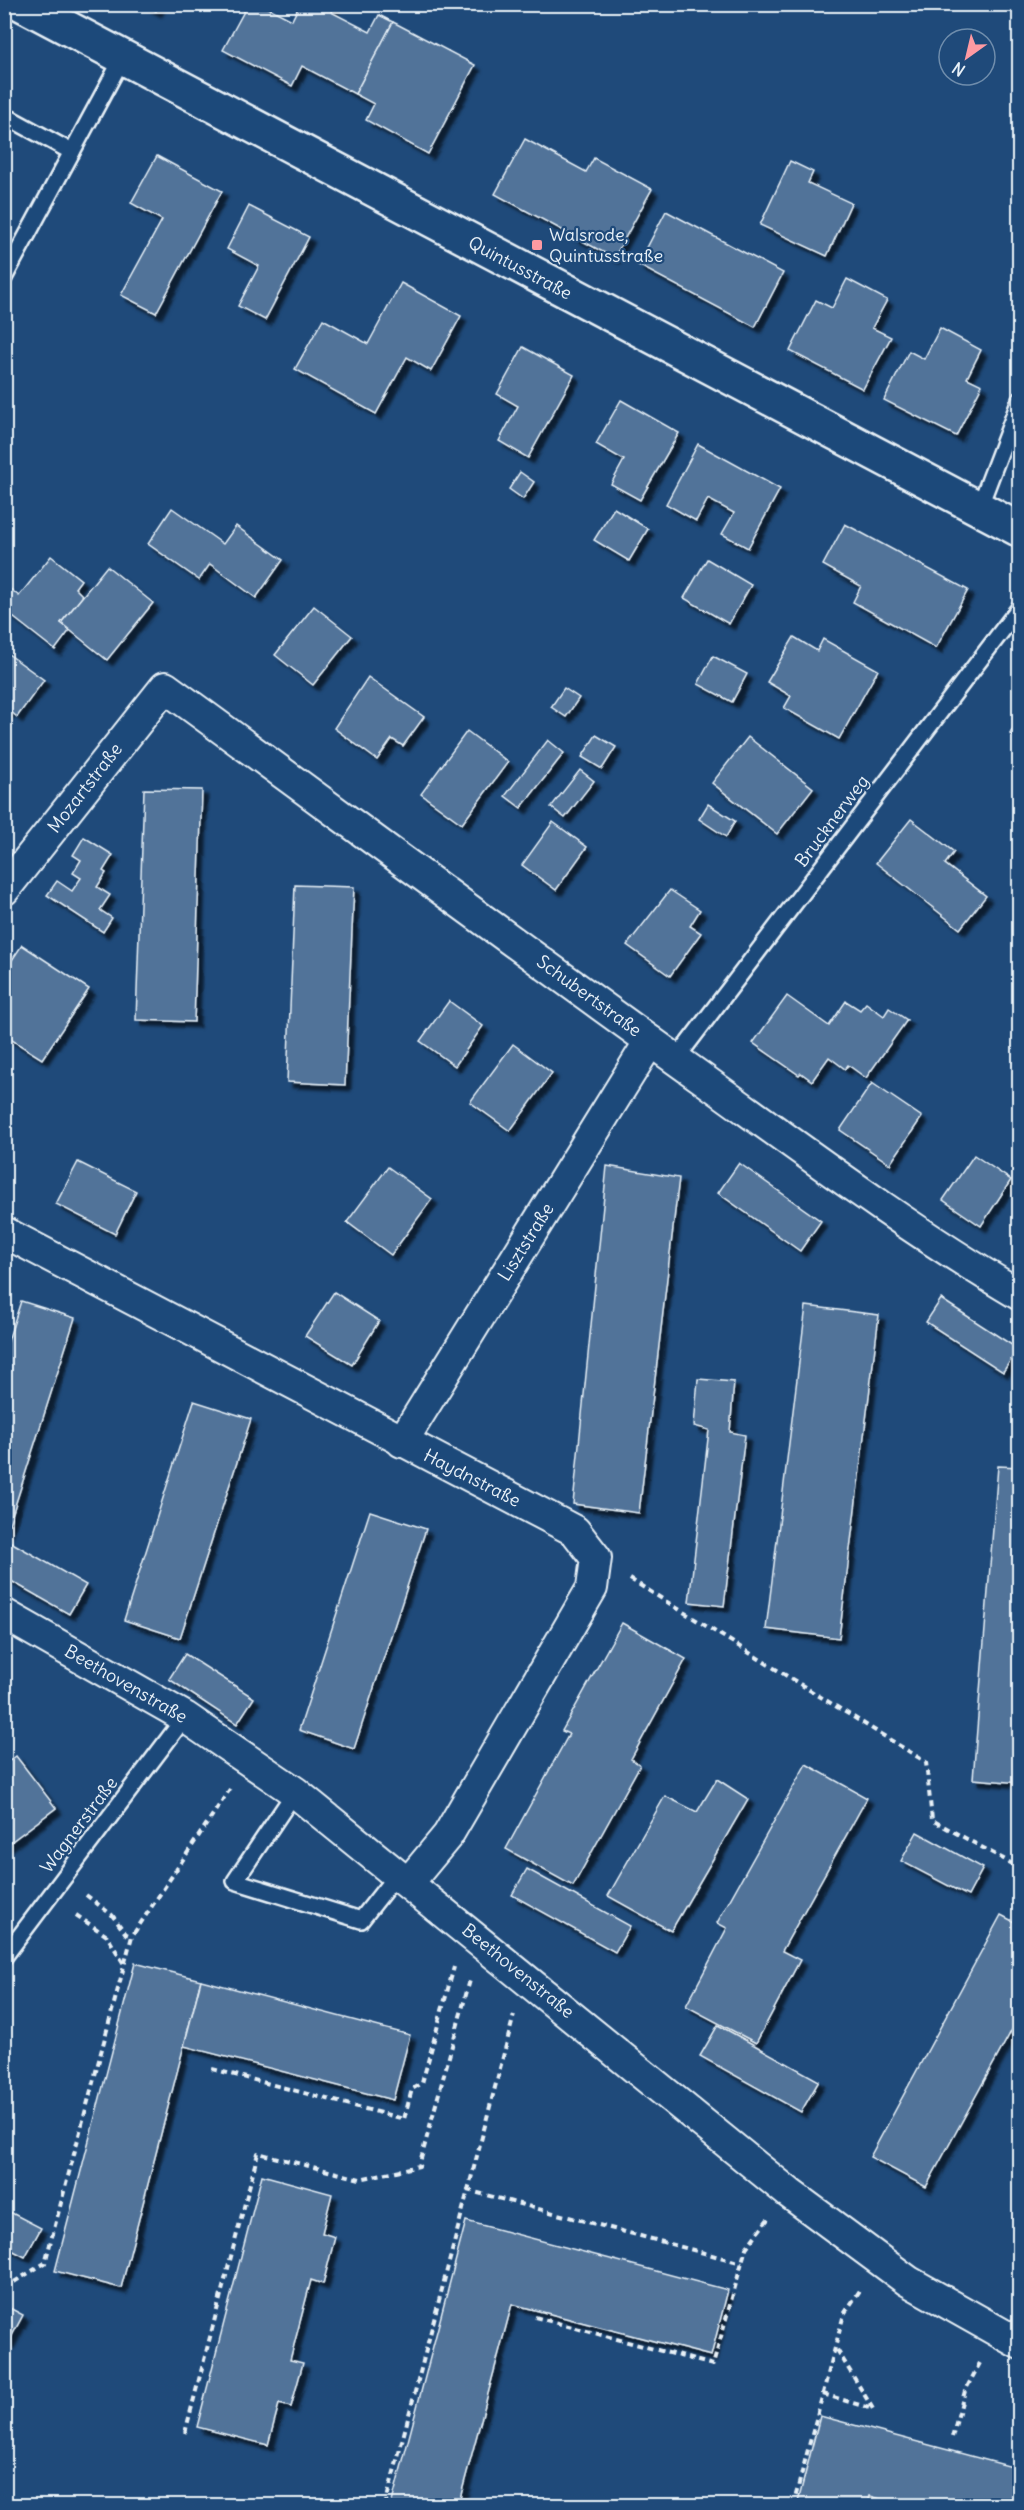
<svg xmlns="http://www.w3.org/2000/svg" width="1024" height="2510" font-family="Delius,sans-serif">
<defs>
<filter id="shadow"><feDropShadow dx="5.5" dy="5.5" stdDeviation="1.5" flood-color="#0009"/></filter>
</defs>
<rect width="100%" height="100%" fill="#1f4a7a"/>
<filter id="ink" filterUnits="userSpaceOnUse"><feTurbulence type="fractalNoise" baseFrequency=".0167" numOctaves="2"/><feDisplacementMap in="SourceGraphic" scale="12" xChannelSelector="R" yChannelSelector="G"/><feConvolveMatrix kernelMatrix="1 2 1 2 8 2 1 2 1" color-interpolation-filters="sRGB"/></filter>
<g filter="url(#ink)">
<!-- building -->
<g fill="#517399" stroke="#e8f1f8" stroke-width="1.5" filter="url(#shadow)">
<polygon points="143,4 160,4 156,11"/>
<polygon points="248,4 261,4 292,20 300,4 335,4 331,12 370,32 379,15 393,22 355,94 302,66 292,86 223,50"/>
<polygon points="393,22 475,65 428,154 366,120 374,104 355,94"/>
<polygon points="525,139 586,172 594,158 652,189 614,258 495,194"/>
<polygon points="157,156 222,191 156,313 121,295 162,220 131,203"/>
<polygon points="790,161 813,172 808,183 851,203 827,256 760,225"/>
<polygon points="249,206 309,237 265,320 238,306 259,266 227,249"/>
<polygon points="666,211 783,273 755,327 638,265"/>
<polygon points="847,279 887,300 872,328 891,337 863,389 790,351 816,300 832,308"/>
<polygon points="401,283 461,316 431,371 407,357 376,414 295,369 323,319 368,344"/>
<polygon points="940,328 981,350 967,378 982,385 956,436 884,400 909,351 924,359"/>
<polygon points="523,347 574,375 528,458 499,441 518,406 497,394"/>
<polygon points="621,400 679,433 640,500 611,484 624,460 596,444"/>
<polygon points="698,444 780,489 748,548 722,534 734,513 708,499 696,521 666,504"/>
<polygon points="520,472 534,482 523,499 509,489"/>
<polygon points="172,508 223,544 236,526 283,560 256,598 210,564 199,580 148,544"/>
<polygon points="614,508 648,529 629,561 594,540"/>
<polygon points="845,524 968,590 936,648 853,602 861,586 823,565"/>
<polygon points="51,556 81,580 75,588 83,596 61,623 70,630 55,650 4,610 4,584 19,596"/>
<polygon points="707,559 751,585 729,624 684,598"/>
<polygon points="107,566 153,603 107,660 61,623"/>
<polygon points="314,606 352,636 313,685 275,655"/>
<polygon points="794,637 817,651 823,639 878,670 839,739 784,708 791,696 767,682"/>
<polygon points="4,651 44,680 17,717 9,710 4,716"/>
<polygon points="713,656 747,674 732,702 698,684"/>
<polygon points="368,677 424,717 403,746 392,739 377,760 334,728"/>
<polygon points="564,688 579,698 566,717 551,707"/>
<polygon points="1020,716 1020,739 1010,734"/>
<polygon points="467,731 508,762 462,824 421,794"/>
<polygon points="596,735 616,747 602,769 582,757"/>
<polygon points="748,737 813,788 777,834 712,783"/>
<polygon points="548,740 564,753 521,808 505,796"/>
<polygon points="580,770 594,781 565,818 551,807"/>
<polygon points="144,789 202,790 194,1022 136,1020"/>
<polygon points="708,804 735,821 726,837 699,819"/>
<polygon points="911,819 954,852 945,864 986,896 960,929 876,863"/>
<polygon points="553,822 587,847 556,890 522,865"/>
<polygon points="84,837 113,855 103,871 106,873 97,887 110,895 100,910 112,918 103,932 47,895 57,881 72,891 81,878 73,873 81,860 73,855"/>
<polygon points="295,885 354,887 345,1085 287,1082"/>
<polygon points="670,890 700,910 690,926 701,933 670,976 627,945"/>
<polygon points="22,945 89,989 42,1059 4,1035 4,972"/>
<polygon points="787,996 829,1026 846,1001 860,1010 866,1003 884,1016 889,1008 907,1020 866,1078 848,1065 845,1069 829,1057 812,1081 801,1073 799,1075 753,1043"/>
<polygon points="449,1001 483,1026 455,1066 420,1041"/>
<polygon points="513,1044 552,1073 510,1131 470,1102"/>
<polygon points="872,1083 922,1117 890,1164 840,1130"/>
<polygon points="974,1155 1011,1180 981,1226 943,1200"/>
<polygon points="78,1162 136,1191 115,1234 56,1204"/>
<polygon points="739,1163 821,1221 800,1251 718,1193"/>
<polygon points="607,1166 679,1178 639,1513 573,1504"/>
<polygon points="388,1167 432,1199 391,1255 347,1222"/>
<polygon points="334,1292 379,1321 352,1365 305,1336"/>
<polygon points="941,1299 1018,1349 1003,1372 926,1322"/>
<polygon points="21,1301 75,1318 6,1534 4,1353"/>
<polygon points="806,1306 879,1315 839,1638 766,1629"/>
<polygon points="698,1379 734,1382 730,1432 745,1435 724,1606 689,1602 709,1430 694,1426"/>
<polygon points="194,1401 251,1419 180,1638 124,1620"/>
<polygon points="998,1466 1020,1467 1020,1783 973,1779"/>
<polygon points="370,1511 426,1529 354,1749 299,1730"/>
<polygon points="9,1541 86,1585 69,1614 4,1577 4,1549"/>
<polygon points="622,1623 686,1659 631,1759 640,1765 573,1886 506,1849 569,1734 562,1731"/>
<polygon points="185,1654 254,1698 237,1724 169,1679"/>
<polygon points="16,1756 56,1808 4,1847 4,1765"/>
<polygon points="806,1764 867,1798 782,1951 800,1960 756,2043 686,2006 727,1928 717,1923"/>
<polygon points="717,1779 748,1799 671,1931 608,1896 665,1796 697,1812"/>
<polygon points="917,1832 983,1868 968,1896 901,1861"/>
<polygon points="527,1869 630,1926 615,1952 512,1895"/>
<polygon points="1001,1915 1020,1925 1020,2015 926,2187 870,2157"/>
<polygon points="135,1963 201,1980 121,2288 55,2271"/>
<polygon points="201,1980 410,2035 393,2100 184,2046"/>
<polygon points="718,2025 819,2081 801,2112 700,2056"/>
<polygon points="262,2175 332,2194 322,2233 335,2237 323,2284 311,2280 290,2360 303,2363 291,2407 279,2404 268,2445 197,2427"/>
<polygon points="4,2209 41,2228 25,2257 4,2246"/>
<polygon points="466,2221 728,2290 711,2356 512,2304 458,2506 391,2506"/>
<polygon points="4,2305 23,2315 8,2343 4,2341"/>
<polygon points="820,2416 1020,2469 1020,2506 904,2506 870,2496 867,2506 797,2506"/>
</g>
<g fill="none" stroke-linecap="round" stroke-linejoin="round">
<!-- lane casing -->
<g stroke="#e8f1f8" stroke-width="20">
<g id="lane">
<polyline points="4,115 72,152"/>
<polyline points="4,278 122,59"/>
<polyline points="979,508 1020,400"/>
<polyline points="676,1059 1020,607"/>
<polyline points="295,1792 235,1881 361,1920 398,1873"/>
<polyline points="4,1957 185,1717"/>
</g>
</g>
<!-- street casing -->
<g stroke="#e8f1f8" stroke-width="34">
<g id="street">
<path d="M4 890 165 687C345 818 525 952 706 1081 809 1155 911 1231 1020 1295"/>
<polyline points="4,1232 575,1531 596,1558 592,1588 448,1835 409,1882"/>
<polyline points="402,1442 650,1041"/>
<polyline points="4,1614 185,1717 295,1792 789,2193 908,2281 1020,2344"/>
</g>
</g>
<!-- primary casing -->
<g stroke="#e8f1f8" stroke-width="38">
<polyline id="primary" points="22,4 1020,530"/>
</g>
<!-- path -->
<g stroke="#e8f1f8" stroke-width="4" stroke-dasharray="6 4.5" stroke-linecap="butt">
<polyline points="630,1579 926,1762 932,1820 1020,1868"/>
<polyline points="86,1895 112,1915 126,1934 132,1936"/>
<polyline points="76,1915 107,1936 124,1964"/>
<polyline points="212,2069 404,2119 412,2089 422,2083 454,1967"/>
<polyline points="467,2190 742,2263"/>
<polyline points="14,2282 45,2263 132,1936 230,1789"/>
<polyline points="535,2317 713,2365 746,2248 768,2219"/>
<polyline points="823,2394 873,2409 836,2348"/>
<polyline points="185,2433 258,2153 360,2179 419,2166 470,1980"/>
<polyline points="952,2437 965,2391 981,2361"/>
<polyline points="385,2506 514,2015"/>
<polyline points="793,2506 844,2314 861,2289"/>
</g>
<!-- lane -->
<use href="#lane" stroke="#1f4a7a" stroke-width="15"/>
<!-- street -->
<use href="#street" stroke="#1f4a7a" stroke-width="30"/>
<!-- primary -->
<use href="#primary" stroke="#1f4a7a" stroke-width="33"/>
</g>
</g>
<!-- markers -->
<rect fill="#ff9aa2" stroke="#1f4a7a" stroke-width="2" x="531" y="239" width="12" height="12" rx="3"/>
<g text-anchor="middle" stroke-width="4.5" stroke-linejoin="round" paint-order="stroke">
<!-- poi labels -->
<g font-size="18" fill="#e8f1f8" stroke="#1f4a7a" text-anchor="start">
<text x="549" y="241">Walsrode,<tspan x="549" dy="21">Quintusstraße</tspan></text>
</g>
<!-- street labels -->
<g font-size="18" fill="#e8f1f8" stroke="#1f4a7a">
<text transform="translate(520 268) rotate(28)" y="6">Quintusstraße</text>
<text transform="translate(85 788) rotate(-52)" y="6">Mozartstraße</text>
<text transform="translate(832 821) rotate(-53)" y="6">Brucknerweg</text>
<text transform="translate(589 996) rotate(36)" y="6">Schubertstraße</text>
<text transform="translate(526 1242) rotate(-58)" y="6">Lisztstraße</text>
<text transform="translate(472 1478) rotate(27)" y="6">Haydnstraße</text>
<text transform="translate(126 1684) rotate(30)" y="6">Beethovenstraße</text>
<text transform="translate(79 1825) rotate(-53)" y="6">Wagnerstraße</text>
<text transform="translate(518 1971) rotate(39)" y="6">Beethovenstraße</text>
</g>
</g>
<!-- margin -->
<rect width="1024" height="2510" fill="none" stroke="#1f4a7a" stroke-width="24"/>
<rect x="12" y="12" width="1000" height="2486" fill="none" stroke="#e8f1f8" stroke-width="2" filter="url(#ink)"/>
<!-- north arrow -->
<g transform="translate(967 57) rotate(214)"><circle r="28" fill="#1f4a7a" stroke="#6f8dac" stroke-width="1.5"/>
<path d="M0-4.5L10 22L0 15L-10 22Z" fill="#ff9aa2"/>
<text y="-9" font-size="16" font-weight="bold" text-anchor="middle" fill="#e8f1f8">N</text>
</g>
</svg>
